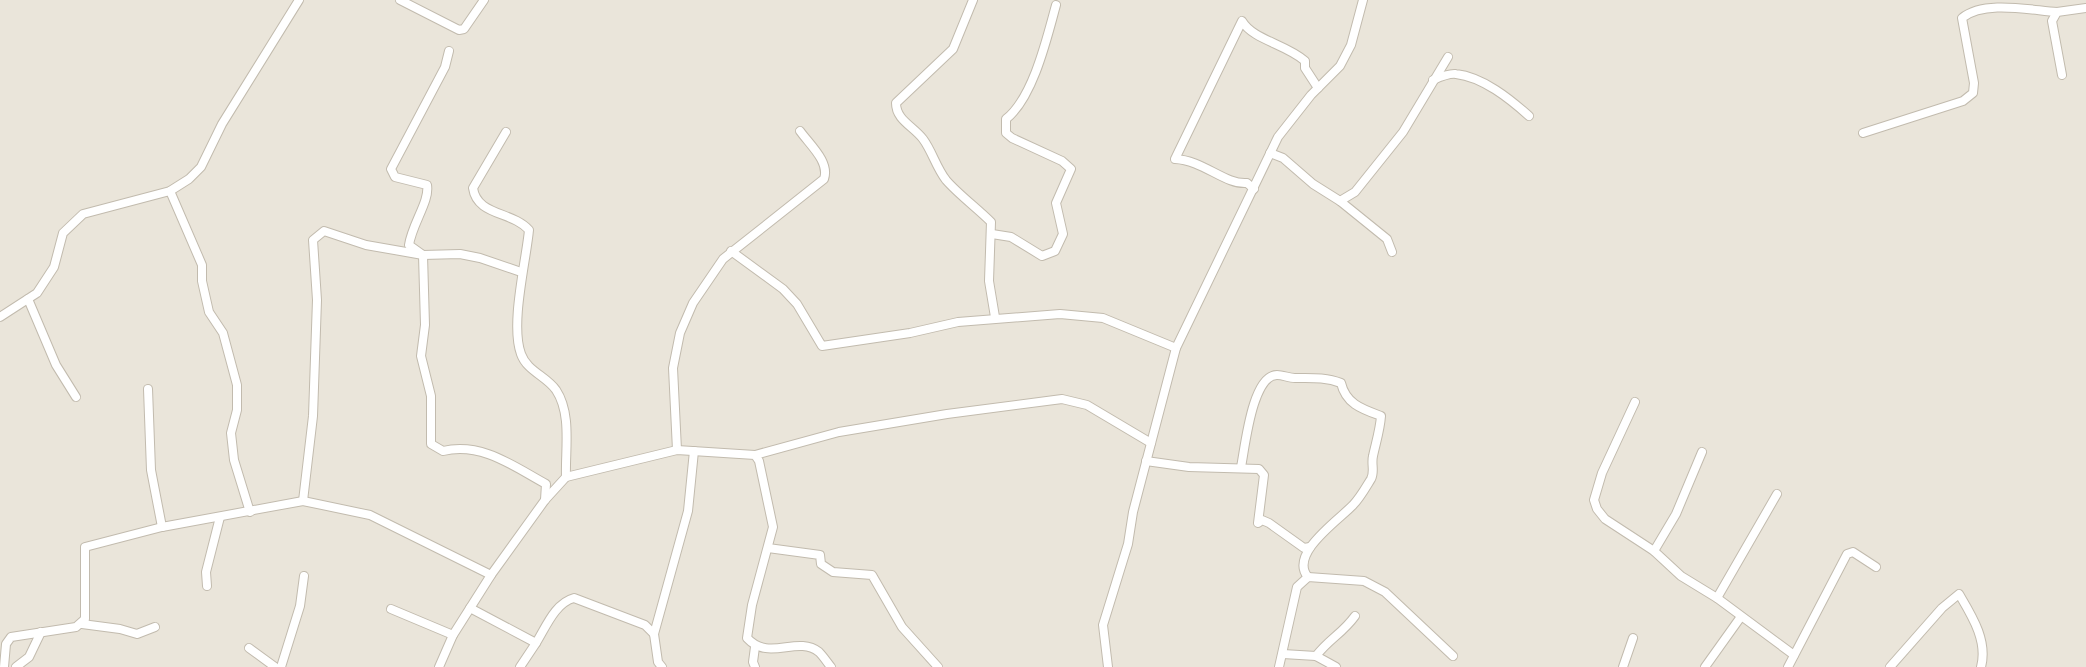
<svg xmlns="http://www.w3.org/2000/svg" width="2086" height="667" font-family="'Work Sans',sans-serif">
<rect width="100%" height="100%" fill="#f6f3ec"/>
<!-- residential -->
<rect fill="#eae5da" x="0" y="0" width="2086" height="667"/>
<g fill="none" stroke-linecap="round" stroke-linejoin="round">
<!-- minor casing -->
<g stroke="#c2bbae" stroke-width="10">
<g id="minor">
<polyline points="400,0 459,30 464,29 484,0"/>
<path d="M973 0 953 49 896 103C896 120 913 126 923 139 932 151 936 167 946 180 958 194 977 208 991 222L989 281 995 317"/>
<path d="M449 51 445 67 391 169 395 177 427 185C430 201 412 224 409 245L423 255 425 325 421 356 431 396V444L443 451C482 442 513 466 546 484L545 500"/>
<polyline points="2062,75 2052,21 2057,12 2086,8"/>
<path d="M1433 80C1440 77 1449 73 1456 74 1483 77 1510 99 1529 116"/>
<path d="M506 132 473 188C477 216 512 211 529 230 526 262 510 324 521 354 527 371 546 376 556 390 572 414 565 450 566 477"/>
<path d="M1863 133 1963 101 1973 93 1974 83 1962 18C1984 0 2029 10 2057 12"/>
<polyline points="1270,153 1283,158 1313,184 1340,201 1387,239 1392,252"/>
<path d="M1254 189 1247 183C1225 185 1203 160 1175 159L1242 21C1253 40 1286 44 1305 61V68L1318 88"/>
<polyline points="170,191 202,265 202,281 209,312 223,333 237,385 237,410 231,433 234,460 250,512"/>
<polyline points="1340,201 1355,192 1403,132 1448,57"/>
<path d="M992 234 1011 237 1042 256 1055 251 1063 234 1056 203 1071 169 1062 161 1012 138 1006 133V119C1033 98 1047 38 1056 5"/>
<polyline points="731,251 783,289 797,304 822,346 910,333 958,322 1060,314 1103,318 1176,348"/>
<polyline points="28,299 56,365 76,397"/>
<polyline points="0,317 37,293 54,267 63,233 83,214 170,191 189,179 201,167 222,124 299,0"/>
<polyline points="148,389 151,470 162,527"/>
<polyline points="1635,402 1602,473 1594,500 1597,509 1605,519 1654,551 1681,576 1717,598 1794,655"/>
<path d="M677 450 673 368 680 333 693 303 723 259 824 179C830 162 810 145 800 131"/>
<polyline points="755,455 839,432 947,414 1062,399 1087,405 1151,443"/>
<polyline points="1146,461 1189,467 1259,469 1264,475 1258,523 1262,520 1269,523 1304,548 1310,547"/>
<path d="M1241 467C1245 448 1252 375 1277 375 1283 375 1289 378 1295 378 1311 378 1326 377 1341 383 1346 404 1362 409 1381 416 1380 430 1376 442 1373 456 1371 464 1375 472 1371 479 1366 487 1360 498 1353 505 1340 519 1288 554 1308 577"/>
<polyline points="303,501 313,416 317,300 313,240 324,231 366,245 423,255 460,254 480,258 521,272"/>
<polyline points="768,548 820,555 821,564 833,572 872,575 902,627 938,667"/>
<polyline points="1654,551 1676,514 1702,452"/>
<polyline points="207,586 206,572 220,517"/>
<polyline points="1717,598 1777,494"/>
<polyline points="470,608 536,643 520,667"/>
<polyline points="391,609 453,635"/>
<polyline points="82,624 120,629 137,634 155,627"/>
<polyline points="654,634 688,511 694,451"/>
<path d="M536 643C546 627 555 603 574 598L645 625 654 634 658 662 662 667"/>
<polyline points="249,648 275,667"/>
<polyline points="1283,654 1316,656 1336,667"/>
<path d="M1316 656C1330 638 1342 634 1355 616"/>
<polyline points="4,667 6,644 11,637 76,627 85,619 85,547 162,527 303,501 370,515 491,575"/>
<polyline points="16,667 29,657 41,632"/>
<polyline points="281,667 300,606 304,576"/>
<path d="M439 667 453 635 491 575 545 500 566 477 677 450 755 455 759 461 773 527 752 605 747 638C769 662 797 635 819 652 823 656 827 662 831 667"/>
<polyline points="755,667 753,662 755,647"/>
<polyline points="1108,667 1103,625 1128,544 1133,512 1176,348 1278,137 1311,95 1340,66 1351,45 1363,0"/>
<polyline points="1279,667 1297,587 1308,577 1364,581 1385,592 1453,656"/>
<polyline points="1623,667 1633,638"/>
<polyline points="1705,667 1740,618"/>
<polyline points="1788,667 1847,554 1853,552 1876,567"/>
<path d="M1890 667 1942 608 1959 594C1972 616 1988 641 1981 667"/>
</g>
</g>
<!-- minor -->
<use href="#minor" stroke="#fff" stroke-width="8"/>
</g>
</svg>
